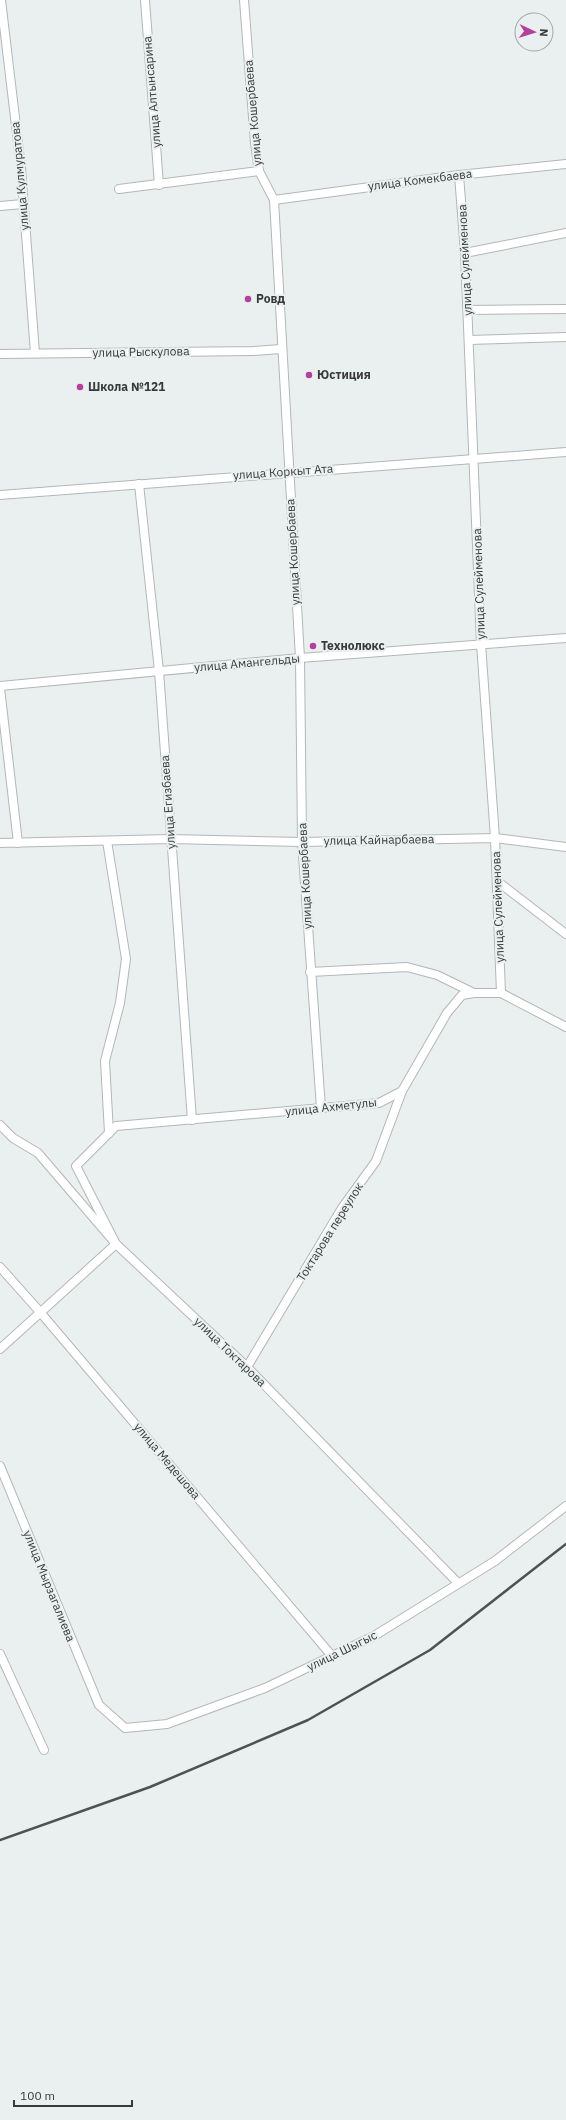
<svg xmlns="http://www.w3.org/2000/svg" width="566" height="2120" font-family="'IBM Plex Sans',sans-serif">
<rect width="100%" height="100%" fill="#eaeff0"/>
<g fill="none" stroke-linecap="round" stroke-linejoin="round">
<!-- street casing -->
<g stroke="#b3b7b8" stroke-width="10">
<g id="street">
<polyline points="1,0 21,168 35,353"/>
<polyline points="145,0 159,185"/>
<polyline points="244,0 255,143 259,171 274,200 300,658 302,842 321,1108"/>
<polyline points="459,175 465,253 481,644 495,838 501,993"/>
<polyline points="119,189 259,171"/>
<polyline points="274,200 459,175 566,164"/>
<polyline points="0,206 23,204"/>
<polyline points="465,253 566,233"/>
<polyline points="468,310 566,309"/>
<polyline points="469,340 566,337"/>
<polyline points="0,354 253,351 281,349"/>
<polyline points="139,484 159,671 192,1120"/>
<polyline points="0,495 566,452"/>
<polyline points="0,686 300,658 566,638"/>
<polyline points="0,688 18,843"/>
<polyline points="107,841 126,959 120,1003 105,1061 109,1133"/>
<polyline points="0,843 171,839 302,842 495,838 566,847"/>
<polyline points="497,881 566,934"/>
<polyline points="310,972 407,967 437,975 474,993"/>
<polyline points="0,1125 13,1138 38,1153 116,1244 247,1367 458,1583"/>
<polyline points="0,1267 40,1312 332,1656"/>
<polyline points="0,1349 116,1244 76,1166 116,1126 379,1103 402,1091 447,1013 462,995 474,993 501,993 566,1027"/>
<polyline points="247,1367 342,1208 376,1161 402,1091"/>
<polyline points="0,1466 99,1705 125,1728 167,1724 265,1688 374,1636 495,1561 566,1506"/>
<polyline points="0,1654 44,1750"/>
</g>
</g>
<!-- street -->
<use href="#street" stroke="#fff" stroke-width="8"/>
<!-- rail -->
<polyline stroke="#4f5252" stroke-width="2.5" points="0,1840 150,1787 308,1720 430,1650 566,1544"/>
</g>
<!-- markers -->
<g fill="#b3419c" stroke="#eaeff0" stroke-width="1.5">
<circle cx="248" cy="299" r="4"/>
<circle cx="309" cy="375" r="4"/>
<circle cx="80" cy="387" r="4"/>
<circle cx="313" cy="646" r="4"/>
</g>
<g text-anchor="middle" stroke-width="4" stroke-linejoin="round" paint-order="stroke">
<!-- street labels -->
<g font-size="12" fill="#383a3a" stroke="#eaeff0">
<text transform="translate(152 92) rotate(-95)" y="4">улица Алтынсарина</text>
<text transform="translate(253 113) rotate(-95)" y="4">улица Кошербаева</text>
<text transform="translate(20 176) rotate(-95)" y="4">улица Кулмуратова</text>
<text transform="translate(420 180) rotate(-7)" y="4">улица Комекбаева</text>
<text transform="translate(465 260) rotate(-93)" y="4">улица Сулейменова</text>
<text transform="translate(141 352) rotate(-1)" y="4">улица Рыскулова</text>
<text transform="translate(283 472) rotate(-4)" y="4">улица Коркыт Ата</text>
<text transform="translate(293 552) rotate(-93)" y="4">улица Кошербаева</text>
<text transform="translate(479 584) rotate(-92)" y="4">улица Сулейменова</text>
<text transform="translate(247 663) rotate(-5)" y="4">улица Амангельды</text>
<text transform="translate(168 802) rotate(-94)" y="4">улица Егизбаева</text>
<text transform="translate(379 840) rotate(-1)" y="4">улица Кайнарбаева</text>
<text transform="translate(305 876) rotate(-93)" y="4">улица Кошербаева</text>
<text transform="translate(498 907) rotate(-92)" y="4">улица Сулейменова</text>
<text transform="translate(331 1107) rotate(-6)" y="4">улица Ахметулы</text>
<text transform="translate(330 1232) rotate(-58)" y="4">Токтарова переулок</text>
<text transform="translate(230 1352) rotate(44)" y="4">улица Токтарова</text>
<text transform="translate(167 1461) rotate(50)" y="4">улица Медешова</text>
<text transform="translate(49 1586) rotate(68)" y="4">улица Мырзагалиева</text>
<text transform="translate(342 1651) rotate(-26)" y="4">улица Шыгыс</text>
</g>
<!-- poi labels -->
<g font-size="12" font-weight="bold" fill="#383a3a" stroke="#eaeff0" text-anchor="start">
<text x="256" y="303">Ровд</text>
<text x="317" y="379">Юстиция</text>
<text x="88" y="391">Школа №121</text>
<text x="321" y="650">Технолюкс</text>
</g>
</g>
<!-- north arrow -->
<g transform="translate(534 32) rotate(94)"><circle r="19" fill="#eaeff0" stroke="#a3a7a7"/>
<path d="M0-3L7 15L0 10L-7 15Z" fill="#b3419c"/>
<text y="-6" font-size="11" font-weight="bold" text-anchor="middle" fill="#383a3a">N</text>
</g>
<!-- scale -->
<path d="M14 2100v6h118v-6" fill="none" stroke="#383a3a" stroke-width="2"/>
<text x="20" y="2100" font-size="12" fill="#383a3a" stroke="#eaeff0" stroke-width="3" paint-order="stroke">100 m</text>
</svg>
